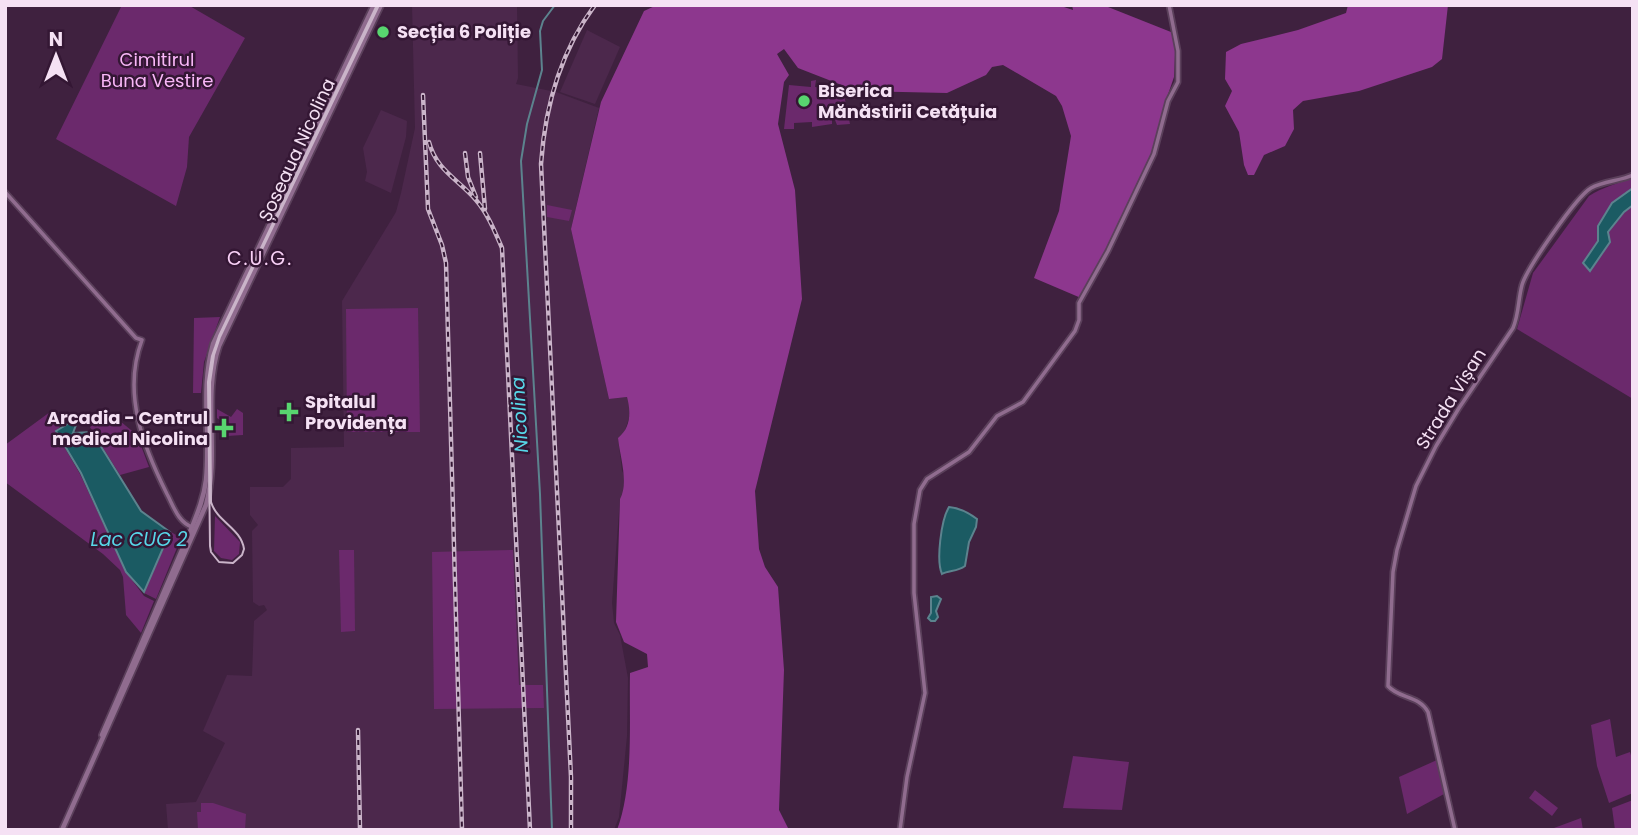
<svg xmlns="http://www.w3.org/2000/svg" width="1638" height="835" font-family="Poppins,sans-serif">
<rect width="100%" height="100%" fill="#3f213f"/>
<!-- built -->
<g fill="#4c284c">
<polygon points="412,5 517,5 518,78 516,84 556,92 599,108 571,229 609,399 627,397 631,412 624,433 618,438 622,471 625,476 623,495 620,499 612,603 614,623 620,635 628,678 627,736 619,817 614,830 168,830 166,804 196,802 225,743 203,731 227,675 252,676 254,621 267,610 264,605 259,606 253,602 252,531 258,525 250,515 250,487 283,487 291,479 291,448 344,447 342,301 396,212 401,193 415,128"/>
<polygon points="587,30 620,47 595,104 560,92"/>
<polygon points="381,110 407,121 406,137 391,193 365,181 367,172 363,148"/>
</g>
<!-- green -->
<g fill="#6b296c">
<polygon points="122,5 188,5 245,38 189,137 187,167 176,206 56,139"/>
<polygon points="816,80 815,87 831,89 832,83 843,90 850,124 837,125 835,120 832,120 832,124 812,127 812,122 794,123 794,129 784,129 789,85 811,87 811,81"/>
<path d="M1633 177V399L1517 329 1533 273 1589 196C1602 187 1618 184 1633 177Z"/>
<polygon points="547,205 572,210 569,221 547,217"/>
<polygon points="418,308 420,432 347,432 346,309"/>
<polygon points="220,317 204,362 201,393 193,393 194,318"/>
<polygon points="217,409 231,417 237,409 243,413 243,435 227,436 227,425 217,418"/>
<polygon points="50,412 60,427 55,431 80,474 126,572 144,596 154,601 141,633 126,615 123,577 120,570 103,554 5,482 5,445"/>
<polygon points="109,412 137,435 149,467 120,475 90,427"/>
<polygon points="215,516 240,542 239,554 232,560 221,558 214,551"/>
<polygon points="171,532 181,538 156,599 144,593"/>
<polygon points="339,550 354,550 355,631 341,632"/>
<polygon points="513,550 519,685 543,685 544,708 434,709 432,552"/>
<polygon points="1610,719 1616,757 1630,752 1633,762 1633,793 1609,803 1597,766 1591,725"/>
<polygon points="1073,756 1129,762 1122,810 1063,808"/>
<polygon points="1437,760 1444,794 1407,814 1399,777"/>
<polygon points="1535,790 1558,808 1552,816 1529,798"/>
<polygon points="1633,800 1633,830 1615,830 1612,808"/>
<polygon points="201,803 213,803 246,814 245,830 198,830 197,812 201,812"/>
<polygon points="1581,818 1583,830 1553,830 1554,828"/>
</g>
<!-- forest -->
<g fill="#8d378e">
<path d="M657 5H1058L1073 10 1072 5H1103L1176 34 1174 77 1163 109 1154 154 1081 298 1034 278 1059 211 1071 136 1062 106 1056 96 1003 65 992 67 986 75 947 93 857 91 798 68 784 49 777 54 789 75 784 82 778 124 795 190 802 299 755 491 759 549 765 567 778 587 784 670 779 810 789 830H617C634 784 629 722 630 673L648 667 647 654 624 642 616 622 620 499C629 483 620 457 618 438 631 428 631 412 627 397L609 399 571 229 601 102 644 11Z"/>
<polygon points="1348,5 1448,5 1442,59 1432,67 1359,91 1303,101 1293,110 1294,129 1285,146 1264,155 1254,175 1248,175 1244,165 1239,132 1225,106 1232,91 1225,79 1226,52 1241,44 1298,30 1346,13"/>
</g>
<!-- water -->
<g fill="#1b5b63" stroke="#5c838e" stroke-width="2">
<polygon points="1633,188 1633,205 1624,212 1608,232 1610,242 1590,271 1583,263 1598,241 1598,226 1612,203"/>
<polygon points="71,422 76,425 73,433 92,432 141,511 170,532 144,592 126,572 81,473 56,431"/>
<path d="M949 507C960 508 969 513 977 519L976 527 969 542 965 566C957 572 949 570 942 574 936 561 941 520 949 507Z"/>
<polygon points="937,596 941,599 936,611 938,617 935,621 931,621 928,618 931,613 931,597"/>
</g>
<g fill="none" stroke-linecap="round" stroke-linejoin="round">
<!-- stream -->
<polyline stroke="#5c838e" stroke-width="2" points="552,830 540,494 521,161 527,124 542,70 540,31 543,21 555,5"/>
<!-- tertiary casing -->
<g stroke="#5b405b" stroke-width="7">
<g id="tertiary">
<path d="M5 192 136 338 142 340C122 393 143 446 167 494 174 507 178 522 192 527"/>
<polyline points="900,830 907,777 925,693 914,593 914,524 920,490 927,479 969,452 997,416 1023,402 1075,331 1079,320 1079,303 1108,251 1154,154 1168,101 1178,82 1178,51 1169,5"/>
<path d="M1455 830 1428 712C1419 695 1399 699 1388 686L1393 572 1397 550 1416 486 1436 446 1459 408 1513 328C1519 314 1518 300 1522 285 1527 268 1576 197 1591 188 1603 181 1620 181 1633 175"/>
</g>
</g>
<!-- secondary casing -->
<g stroke="#5b405b" stroke-width="8">
<g id="secondary">
<path d="M102 735 192 527C198 512 204 497 206 480 211 434 200 389 213 344L374 5"/>
<path d="M62 830 206 505C220 453 202 397 219 346L381 5"/>
</g>
</g>
<!-- tertiary -->
<use href="#tertiary" stroke="#906c8f" stroke-width="3.5"/>
<!-- secondary -->
<use href="#secondary" stroke="#906c8f" stroke-width="4.5"/>
<!-- tram -->
<path stroke="#cab4c9" stroke-width="2" d="M377 5 219 336 212 356 208 382 210 546 211 552 219 562 233 563 242 555 244 549C241 528 217 522 211 502L210 382 214 355 220 337 379 5"/>
<!-- rail casing -->
<g stroke="#cab4c9" stroke-width="4.5">
<g id="rail">
<polyline points="423,95 428,209 442,245 446,263 462,830"/>
<path d="M429 142C436 170 459 180 476 200 488 214 495 232 502 248L530 830"/>
<polyline points="465,153 468,177 476,197"/>
<polyline points="480,153 485,209"/>
<polyline points="358,730 360,830"/>
<path d="M571 830V777L541 164C545 106 560 52 595 5"/>
</g>
</g>
<!-- rail -->
<use href="#rail" stroke="#341734" stroke-width="2" stroke-dasharray="5" stroke-linecap="butt"/>
</g>
<!-- markers -->
<g fill="#58d56f" stroke="#341734" stroke-width="2.5">
<circle cx="383" cy="32" r="7"/>
<circle cx="804" cy="101" r="7"/>
<path d="M285.5 401.5h7v7h7v7h-7v7h-7v-7h-7v-7h7z"/>
<path d="M220.5 417.5h7v7h7v7h-7v7h-7v-7h-7v-7h7z"/>
</g>
<g text-anchor="middle" stroke-width="5" stroke-linejoin="round" paint-order="stroke">
<!-- poi labels -->
<g font-size="18" font-weight="bold" fill="#f5e1f4" stroke="#341734" text-anchor="start">
<text x="397" y="38">Secția 6 Poliție</text>
<text x="818" y="97">Biserica<tspan x="818" dy="21">Mănăstirii Cetățuia</tspan></text>
<text x="305" y="408">Spitalul<tspan x="305" dy="21">Providența</tspan></text>
<text x="208" y="424" text-anchor="end">Arcadia - Centrul<tspan x="208" dy="21">medical Nicolina</tspan></text>
</g>
<!-- park labels -->
<g font-size="18" fill="#f9b7f8" stroke="#341734">
<text x="157" y="66">Cimitirul<tspan x="157" dy="21">Buna Vestire</tspan></text>
</g>
<!-- street labels -->
<g font-size="18" fill="#f5e1f4" stroke="#341734">
<text transform="translate(297 150) rotate(-65)" y="6">Șoseaua Nicolina</text>
<text transform="translate(1451 399) rotate(-58)" y="6">Strada Vișan</text>
</g>
<!-- neighbourhood labels -->
<g font-size="19" letter-spacing="2" fill="#f9d1f7" stroke="#341734">
<text x="260" y="265">C.U.G.</text>
</g>
<!-- water labels -->
<g font-size="19" font-style="italic" fill="#57d7e8" stroke="#341734">
<text transform="translate(519 415) rotate(-93)" y="7">Nicolina</text>
<text x="139" y="546">Lac CUG 2</text>
</g>
</g>
<!-- border -->
<rect width="1638" height="835" fill="none" stroke="#f5e1f4" stroke-width="14"/>
<!-- north arrow -->
<g transform="translate(56 56)" stroke="#341734" stroke-width="5" paint-order="stroke">
<path d="M0-5L12 26L0 18L-12 26Z" fill="#f5e1f4"/>
<text y="-10" font-size="19" font-weight="bold" text-anchor="middle" fill="#f5e1f4">N</text>
</g>
</svg>
